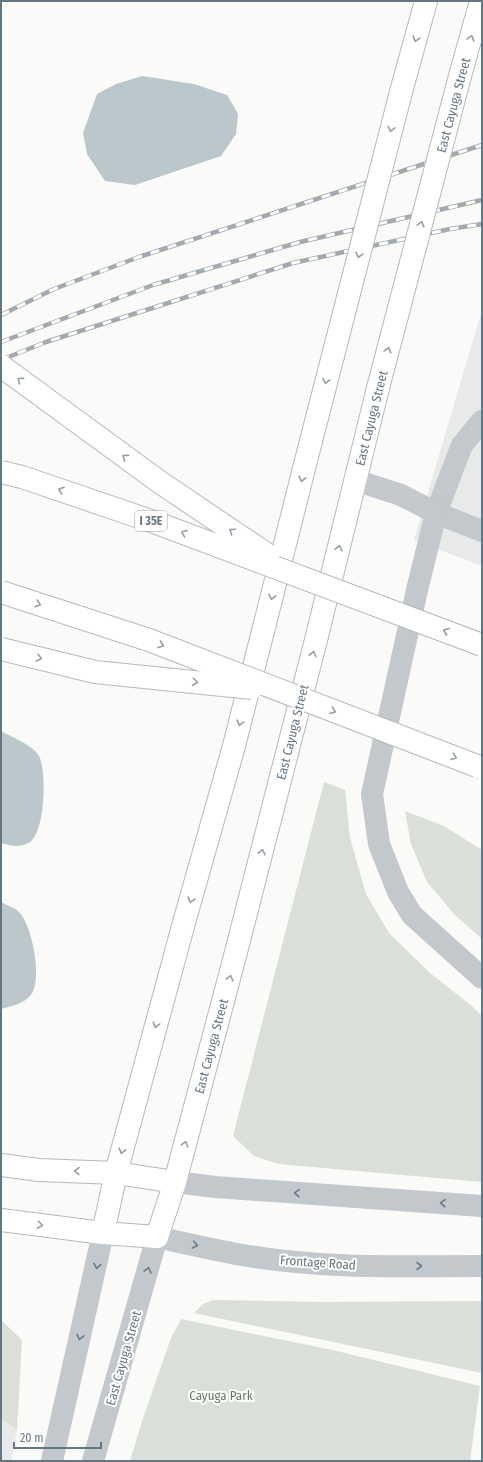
<svg xmlns="http://www.w3.org/2000/svg" width="483" height="1462" font-family="'Fira Sans Condensed',sans-serif">
<rect width="100%" height="100%" fill="#fafaf8"/>
<!-- built -->
<g fill="#e8e9e9">
<polygon points="482,310 482,566 414,540"/>
<polygon points="1,1419 17,1430 11,1461 1,1461"/>
</g>
<!-- green -->
<g fill="#dadfd7">
<polygon points="324,782 345,790 350,838 366,894 389,933 430,973 472,1006 482,1016 482,1182 278,1164 254,1156 233,1136"/>
<polygon points="405,811 444,826 482,850 482,939 454,914 427,882 411,844"/>
<polygon points="213,1300 322,1302 482,1301 482,1373 194,1313 203,1304"/>
<polygon points="181,1319 337,1351 480,1386 470,1461 130,1461 143,1418 171,1338"/>
<polygon points="1,1320 22,1340 17,1430 1,1419"/>
</g>
<!-- water -->
<g fill="#bbc7cb">
<polygon points="142,76 194,84 227,95 238,114 236,134 221,156 135,185 105,181 87,154 83,133 97,94 116,84"/>
<path d="M1 731C12 737 34 746 39 756 47 771 45 832 30 842 21 848 11 846 1 843Z"/>
<path d="M1 902C6 905 13 907 18 911 32 923 43 980 31 995 24 1004 11 1006 1 1009Z"/>
</g>
<g fill="none" stroke-linecap="round" stroke-linejoin="round">
<!-- major casing -->
<g stroke="#b5babe" stroke-width="24">
<g id="major">
<polyline points="460,76 481,1"/>
<polyline points="401,92 426,1"/>
<polyline points="103,1233 116,1173 185,919 234,746 311,441"/>
<polyline points="157,1237 175,1182 235,956 316,640 378,388"/>
</g>
</g>
<!-- highway casing -->
<g stroke="#b4b9bd" stroke-width="24">
<g id="highway">
<polyline points="1,1165 39,1170 116,1173 175,1182"/>
<polyline points="1,1220 103,1233 157,1237"/>
</g>
</g>
<!-- minor -->
<g stroke="#c3c8cc" stroke-width="22">
<polyline points="482,421 462,445 436,513 482,531"/>
<polyline points="355,480 401,495 436,513 417,590 372,794 379,844 398,892 412,915 482,978"/>
<polyline points="175,1182 215,1187 482,1206"/>
<polyline points="52,1461 103,1233"/>
<path d="M93 1461 157 1237C189 1244 222 1252 255 1257 330 1269 407 1266 482 1266"/>
</g>
<!-- major -->
<use href="#major" stroke="#fff" stroke-width="22"/>
<!-- highway -->
<use href="#highway" stroke="#fff" stroke-width="22"/>
<!-- rail casing -->
<g stroke="#a2aab0" stroke-width="4.5">
<g id="rail">
<polyline points="1,315 54,289 139,257 482,145"/>
<polyline points="1,342 153,285 300,242 482,200"/>
<polyline points="1,360 46,342 293,263 450,229 482,224"/>
</g>
</g>
<!-- rail -->
<use href="#rail" stroke="#fff" stroke-width="3" stroke-dasharray="9" stroke-linecap="butt"/>
<!-- major-bridge casing -->
<g stroke="#b5babe" stroke-width="24" stroke-linecap="butt">
<g id="major-bridge">
<polyline points="378,388 460,76"/>
<polyline points="311,441 401,92"/>
</g>
</g>
<!-- highway-bridge casing -->
<g stroke="#b4b9bd" stroke-width="24" stroke-linecap="butt">
<g id="highway-bridge">
<polyline points="1,366 161,483 268,555"/>
<polyline points="1,472 22,477 154,522 482,645"/>
<polyline points="1,592 149,640 477,766"/>
<polyline points="1,649 95,672 252,688"/>
</g>
</g>
<!-- major-bridge -->
<use href="#major-bridge" stroke="#fff" stroke-width="22"/>
<!-- highway-bridge -->
<use href="#highway-bridge" stroke="#fff" stroke-width="22"/>
</g>
<!-- one-way arrows -->
<defs><path id="oneway-chevron" d="M-2-3.5L2.5 0L-2 3.5" fill="none" stroke-width="1.6" stroke-linecap="round" stroke-linejoin="round"/></defs>
<g stroke="#939fa8">
<use href="#oneway-chevron" transform="translate(471 38) rotate(-74)"/>
<use href="#oneway-chevron" transform="translate(416 39) rotate(106)"/>
<use href="#oneway-chevron" transform="translate(391 129) rotate(104)"/>
<use href="#oneway-chevron" transform="translate(421 224) rotate(-75)"/>
<use href="#oneway-chevron" transform="translate(359 255) rotate(104)"/>
<use href="#oneway-chevron" transform="translate(388 350) rotate(-75)"/>
<use href="#oneway-chevron" transform="translate(20 380) rotate(-143)"/>
<use href="#oneway-chevron" transform="translate(326 381) rotate(104)"/>
<use href="#oneway-chevron" transform="translate(125 457) rotate(-144)"/>
<use href="#oneway-chevron" transform="translate(302 479) rotate(104)"/>
<use href="#oneway-chevron" transform="translate(61 490) rotate(-161)"/>
<use href="#oneway-chevron" transform="translate(232 531) rotate(-146)"/>
<use href="#oneway-chevron" transform="translate(184 533) rotate(-159)"/>
<use href="#oneway-chevron" transform="translate(339 548) rotate(-77)"/>
<use href="#oneway-chevron" transform="translate(272 597) rotate(104)"/>
<use href="#oneway-chevron" transform="translate(38 604) rotate(18)"/>
<use href="#oneway-chevron" transform="translate(446 631) rotate(-159)"/>
<use href="#oneway-chevron" transform="translate(161 645) rotate(21)"/>
<use href="#oneway-chevron" transform="translate(313 654) rotate(-76)"/>
<use href="#oneway-chevron" transform="translate(39 658) rotate(14)"/>
<use href="#oneway-chevron" transform="translate(195 682) rotate(6)"/>
<use href="#oneway-chevron" transform="translate(333 711) rotate(21)"/>
<use href="#oneway-chevron" transform="translate(240 723) rotate(105)"/>
<use href="#oneway-chevron" transform="translate(454 757) rotate(21)"/>
<use href="#oneway-chevron" transform="translate(262 852) rotate(-76)"/>
<use href="#oneway-chevron" transform="translate(191 900) rotate(106)"/>
<use href="#oneway-chevron" transform="translate(230 978) rotate(-75)"/>
<use href="#oneway-chevron" transform="translate(156 1025) rotate(105)"/>
<use href="#oneway-chevron" transform="translate(185 1144) rotate(-75)"/>
<use href="#oneway-chevron" transform="translate(122 1151) rotate(105)"/>
<use href="#oneway-chevron" transform="translate(77 1171) rotate(-178)"/>
<use href="#oneway-chevron" transform="translate(40 1225) rotate(7)"/>
</g>
<g stroke="#6a7a87">
<use href="#oneway-chevron" transform="translate(297 1193) rotate(-176)"/>
<use href="#oneway-chevron" transform="translate(443 1203) rotate(-176)"/>
<use href="#oneway-chevron" transform="translate(195 1245) rotate(12)"/>
<use href="#oneway-chevron" transform="translate(97 1266) rotate(101)"/>
<use href="#oneway-chevron" transform="translate(419 1266)"/>
<use href="#oneway-chevron" transform="translate(148 1270) rotate(-75)"/>
<use href="#oneway-chevron" transform="translate(80 1337) rotate(103)"/>
</g>
<g text-anchor="middle" stroke-width="4" stroke-linejoin="round" paint-order="stroke">
<!-- shield labels -->
<rect fill="#fff" stroke="#939fa8" stroke-width="1" x="135" y="511" width="32" height="20" rx="3"/>
<g font-size="12" font-weight="bold" fill="#657683">
<text x="151" y="525">I 35E</text>
</g>
<!-- street labels -->
<g font-size="13" fill="#657683" stroke="#fff">
<text transform="translate(453 105) rotate(-75)" y="5">East Cayuga Street</text>
<text transform="translate(371 418) rotate(-76)" y="5">East Cayuga Street</text>
<text transform="translate(292 732) rotate(-76)" y="5">East Cayuga Street</text>
<text transform="translate(211 1046) rotate(-75)" y="5">East Cayuga Street</text>
<text transform="translate(318 1262) rotate(4)" y="5">Frontage Road</text>
<text transform="translate(123 1358) rotate(-74)" y="5">East Cayuga Street</text>
</g>
<!-- park labels -->
<g font-size="13" fill="#687a64" stroke="#fff">
<text x="221" y="1400">Cayuga Park</text>
</g>
</g>
<!-- border -->
<rect width="483" height="1462" fill="none" stroke="#657683" stroke-width="4"/>
<!-- scale -->
<path d="M14 1442v6h87v-6" fill="none" stroke="#657683" stroke-width="2"/>
<text x="20" y="1442" font-size="12" fill="#657683" stroke="#ffffff" stroke-width="3" paint-order="stroke">20 m</text>
</svg>
